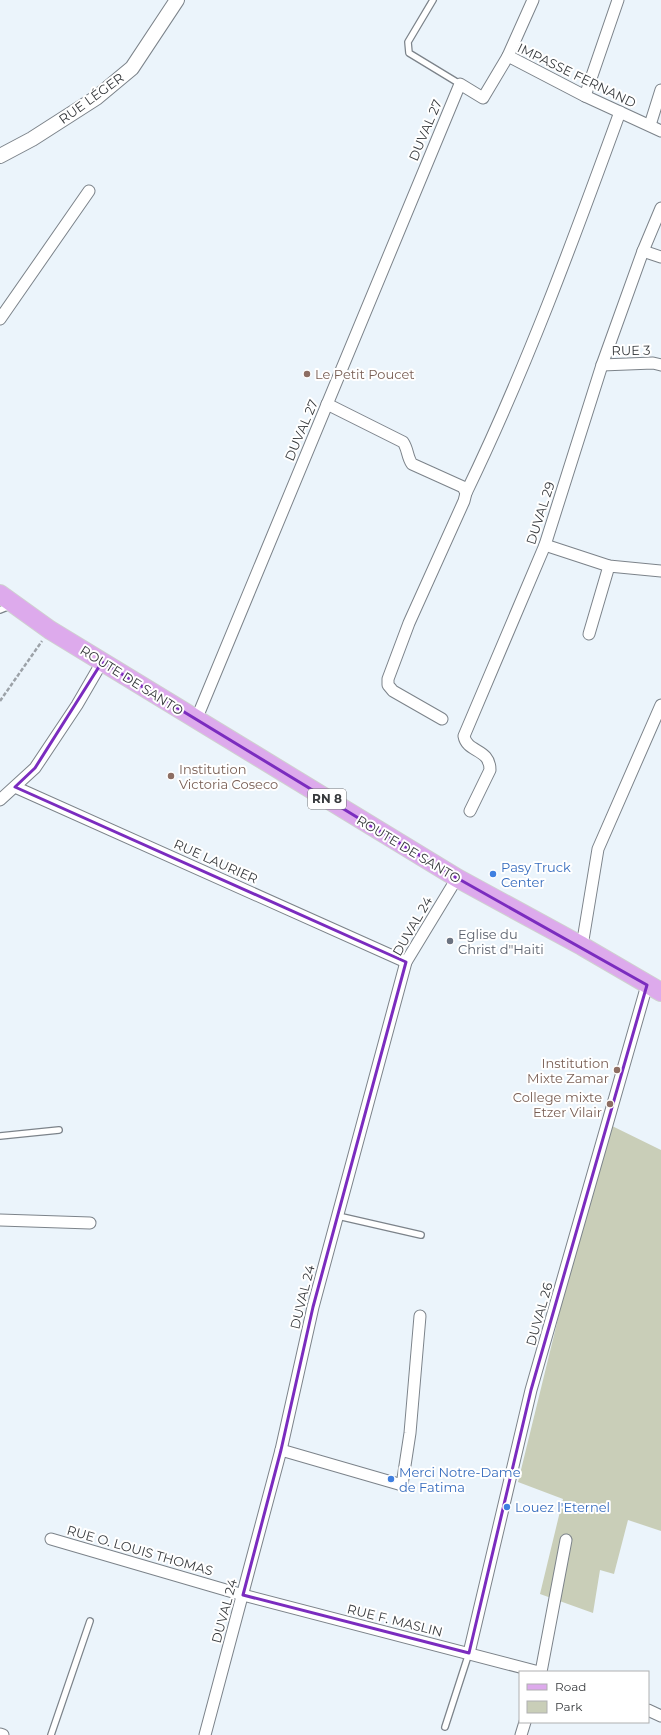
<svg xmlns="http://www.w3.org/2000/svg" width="661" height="1735" font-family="Montserrat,sans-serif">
<rect width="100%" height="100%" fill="#ebf4fb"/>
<!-- green -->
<polygon fill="#c9ceb8" points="606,1123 661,1150 661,1531 628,1520 614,1574 600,1570 593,1613 540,1594 563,1499 518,1482"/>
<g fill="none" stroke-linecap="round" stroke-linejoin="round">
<!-- service casing -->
<g stroke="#7c838a" stroke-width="8">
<g id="service">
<polyline points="433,0 408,42 409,53 460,84"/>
<polyline points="0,610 10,606"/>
<polyline points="0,1136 59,1130"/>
<polyline points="338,1216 421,1235"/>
<polyline points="445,1727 469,1653"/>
<polyline points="51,1735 90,1621"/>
</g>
</g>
<!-- minor casing -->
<g stroke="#7c838a" stroke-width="13">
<g id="minor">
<polyline points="508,56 533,0"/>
<polyline points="585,96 618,0"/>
<polyline points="650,125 661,90"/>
<polyline points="643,251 661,257"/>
<polyline points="0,319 89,191"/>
<polyline points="602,365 653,363 661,365"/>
<path d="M327 404 403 442C408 449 407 457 412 464L463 487 466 493 464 501 409 623 388 679V685L393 691 442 719"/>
<path d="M466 493C526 369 573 241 620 112"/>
<polyline points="545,545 609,566 661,571"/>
<polyline points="589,634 609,566"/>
<polyline points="196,720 460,84 483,98 508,56 585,96 661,131"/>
<polyline points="15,787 406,962"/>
<polyline points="0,800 35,768 77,705 102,662"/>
<path d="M470 811 490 770C490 748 467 753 464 736L545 545 602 365 643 251 661 208"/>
<polyline points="582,946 598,849 661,705"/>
<polyline points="0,1220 90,1223"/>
<polyline points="281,1450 402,1485 410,1433 420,1316"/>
<polyline points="51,1539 243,1595 539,1672"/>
<polyline points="469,1653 531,1390 647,985"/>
<polyline points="541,1672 566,1540"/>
<polyline points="648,1710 661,1716"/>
<polyline points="0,1734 3,1735"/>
<polyline points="205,1735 281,1450 313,1307 406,962 457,878"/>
<polyline points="521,1735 525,1722"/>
</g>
</g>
<!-- tertiary casing -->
<g stroke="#7c838a" stroke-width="16">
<polyline id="tertiary" points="0,156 32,139 96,98 132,68 177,0"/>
</g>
<!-- primary casing -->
<g stroke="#cfd0d0" stroke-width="20">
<polyline id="primary" points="0,594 50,630 457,878 582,946 661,992"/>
</g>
<!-- path -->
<polyline stroke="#9ca2a8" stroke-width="2.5" stroke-dasharray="4 2" stroke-linecap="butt" points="0,701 42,641"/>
<!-- service -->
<use href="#service" stroke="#fff" stroke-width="5.5"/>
<!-- minor -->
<use href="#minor" stroke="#fff" stroke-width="11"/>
<!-- tertiary -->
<use href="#tertiary" stroke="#fff" stroke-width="14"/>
<!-- primary -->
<use href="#primary" stroke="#ddaaec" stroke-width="18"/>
</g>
<!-- marked area -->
<path fill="none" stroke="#7b2cbf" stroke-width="3" stroke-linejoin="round" d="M102 662 457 878 647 985 531 1390 469 1653 243 1595 281 1450 313 1307 406 962 15 787 35 768Z"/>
<!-- markers -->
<g fill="#8d6e63" stroke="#fff" stroke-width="1.5">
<circle cx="307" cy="374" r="4"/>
<circle cx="171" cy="776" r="4"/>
<circle cx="617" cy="1070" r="4"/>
<circle cx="610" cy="1104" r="4"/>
</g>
<g fill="#3f7fe0" stroke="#fff" stroke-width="1.5">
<circle cx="493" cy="874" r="4"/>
<circle cx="391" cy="1479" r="4"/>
<circle cx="507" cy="1507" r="4"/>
</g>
<circle fill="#6b7280" stroke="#fff" stroke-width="1.5" cx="450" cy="941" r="4"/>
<g text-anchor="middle" stroke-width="4" stroke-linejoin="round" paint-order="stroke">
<!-- shield labels -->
<rect fill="#fff" stroke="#737577" stroke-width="1" x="308" y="789" width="38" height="20" rx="3"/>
<g font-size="12" font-weight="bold" fill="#373a3d">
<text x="327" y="803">RN 8</text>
</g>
<!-- street labels -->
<g font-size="13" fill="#373a3d" stroke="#fff">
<text transform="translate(577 75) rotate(26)" y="5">IMPASSE FERNAND</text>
<text transform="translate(91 98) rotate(-36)" y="5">RUE LÉGER</text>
<text transform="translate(425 130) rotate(-67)" y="5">DUVAL 27</text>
<text transform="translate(631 350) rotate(-1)" y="5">RUE 3</text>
<text transform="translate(301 430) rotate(-67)" y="5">DUVAL 27</text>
<text transform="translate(540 513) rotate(-72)" y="5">DUVAL 29</text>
<text transform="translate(132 680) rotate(32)" y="5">ROUTE DE SANTO</text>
<text transform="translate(409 849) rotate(31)" y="5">ROUTE DE SANTO</text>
<text transform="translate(216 861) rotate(24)" y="5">RUE LAURIER</text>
<text transform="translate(412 926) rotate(-60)" y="5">DUVAL 24</text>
<text transform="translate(302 1297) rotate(-76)" y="5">DUVAL 24</text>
<text transform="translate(539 1314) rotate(-74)" y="5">DUVAL 26</text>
<text transform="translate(140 1550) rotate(16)" y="5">RUE O. LOUIS THOMAS</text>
<text transform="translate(224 1611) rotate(-75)" y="5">DUVAL 24</text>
<text transform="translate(395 1620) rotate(14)" y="5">RUE F. MASLIN</text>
</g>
<!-- education labels -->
<g font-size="13" fill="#785e54" stroke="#fff" text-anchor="start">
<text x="315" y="379">Le Petit Poucet</text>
<text x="179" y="774">Institution<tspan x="179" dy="15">Victoria Coseco</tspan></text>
<text x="609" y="1068" text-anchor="end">Institution<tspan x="609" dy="15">Mixte Zamar</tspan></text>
<text x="602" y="1102" text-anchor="end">College mixte<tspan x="602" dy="15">Etzer Vilair</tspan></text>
</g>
<!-- shop labels -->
<g font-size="13" fill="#366cbe" stroke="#fff" text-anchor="start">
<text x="501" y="872">Pasy Truck<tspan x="501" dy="15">Center</tspan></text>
<text x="399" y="1477">Merci Notre-Dame<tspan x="399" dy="15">de Fatima</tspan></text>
<text x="515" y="1512">Louez l'Eternel</text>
</g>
<!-- worship labels -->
<g font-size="13" fill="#5b616d" stroke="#fff" text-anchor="start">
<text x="458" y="939">Eglise du<tspan x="458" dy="15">Christ d"Haiti</tspan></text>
</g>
</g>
<!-- legend -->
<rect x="519" y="1671" width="130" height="52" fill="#ffffff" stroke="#afb0b1"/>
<rect x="527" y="1684" width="20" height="6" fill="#ddaaec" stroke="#afb0b1"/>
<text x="555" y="1691" font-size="12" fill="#373a3d">Road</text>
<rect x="527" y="1701" width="20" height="12" fill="#c9ceb8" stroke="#afb0b1"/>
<text x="555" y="1711" font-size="12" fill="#373a3d">Park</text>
</svg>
